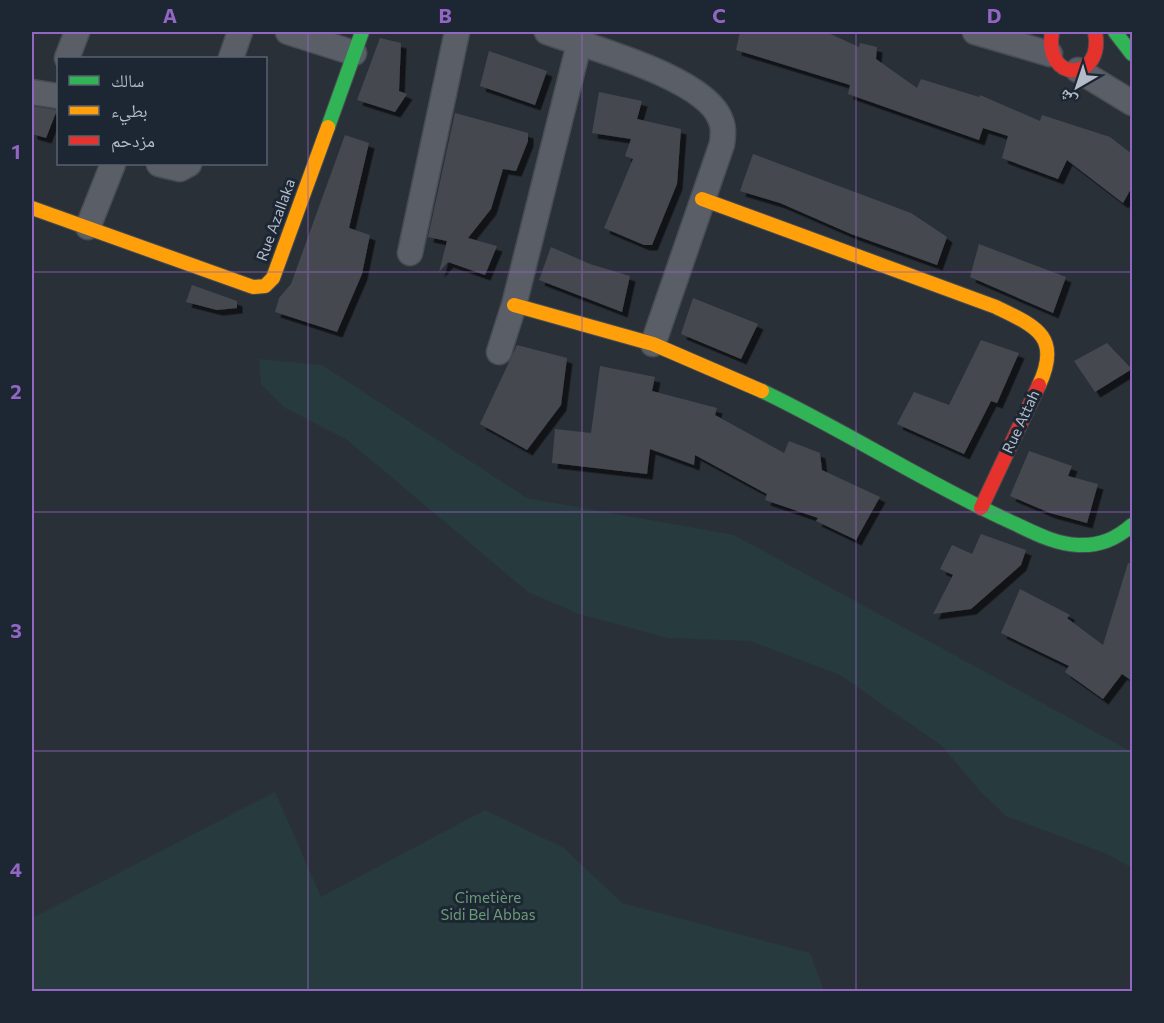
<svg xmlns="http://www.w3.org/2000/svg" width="1164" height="1023" font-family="Commissioner,'Noto Naskh Arabic',sans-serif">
<defs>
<filter id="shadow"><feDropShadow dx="5.5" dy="5.5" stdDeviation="0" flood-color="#0009"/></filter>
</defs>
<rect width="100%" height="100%" fill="#2a3038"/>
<!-- green -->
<g fill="#273a3e">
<polygon points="259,359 322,365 527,498 734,535 1132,752 1132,868 1107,854 1006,816 980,791 942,746 840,675 750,641 668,638 579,614 528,592 346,439 285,408 261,384"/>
<polygon points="275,792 321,897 485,810 564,848 622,903 810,953 824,991 32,991 32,918"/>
</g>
<!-- building -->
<g fill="#444950" filter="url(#shadow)">
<polygon points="740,32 826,32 859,47 860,43 877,47 876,59 917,88 921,79 979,97 980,95 1040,121 1042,115 1110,137 1132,154 1132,187 1123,203 1067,160 1058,179 1002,158 1008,136 983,128 979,140 848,94 850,85 736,50"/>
<polygon points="380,38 401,43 399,91 407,94 395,112 357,100"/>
<polygon points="489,51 547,71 535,105 480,86"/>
<polygon points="599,92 642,101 637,119 681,129 677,184 652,245 644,245 604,228 633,159 625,156 631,139 592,133"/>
<polygon points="32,106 57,110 46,138 32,134"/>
<polygon points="455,113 528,133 528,141 516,171 503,169 491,209 468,238 497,246 485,275 448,262 439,272 447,241 428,237"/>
<polygon points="345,135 369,143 349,228 370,235 362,274 337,332 275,312 279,298 291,284"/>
<polygon points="753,154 911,213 947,237 937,265 851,234 780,203 740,191"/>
<polygon points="979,244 1066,277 1053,313 970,277"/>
<polygon points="551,247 590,264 630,276 622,312 539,280"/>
<polygon points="192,285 237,301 237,308 217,310 186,302"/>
<polygon points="693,298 758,324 741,359 681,334"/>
<polygon points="981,340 1019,353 997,403 991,401 964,454 897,424 914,392 949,405"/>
<polygon points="1107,343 1132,369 1095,392 1074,361"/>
<polygon points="517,345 567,358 561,405 527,450 480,424"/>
<polygon points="600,366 655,377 652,391 717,408 715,415 784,453 789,441 820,453 822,470 880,497 856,540 816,521 818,518 765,500 767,494 695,455 694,465 650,449 647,474 552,463 555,429 591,433"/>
<polygon points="1029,451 1072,466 1068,476 1098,484 1087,523 1050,513 1010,496"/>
<polygon points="981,534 1026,550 1021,565 971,609 933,614 953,575 940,569 952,545 972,554"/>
<polygon points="1128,563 1132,564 1132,681 1122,674 1103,699 1065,672 1069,666 1001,633 1020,589 1070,615 1067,618 1103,645"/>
</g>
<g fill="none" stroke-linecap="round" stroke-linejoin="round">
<!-- street casing -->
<g stroke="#484c53" stroke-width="27">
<g id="street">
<polyline points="288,32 354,53"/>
<path d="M547 32C588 47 708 78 721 121 724 128 723 136 722 144L653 344"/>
<polyline points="975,32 1050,54"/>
<polyline points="67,58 77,32"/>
<polyline points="231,58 240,32"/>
<polyline points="1078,70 1132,103"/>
<polyline points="32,92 58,96"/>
<polyline points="159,164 180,169 189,164"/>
<polyline points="88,227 113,164"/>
<polyline points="410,253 457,32"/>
<polyline points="499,352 514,305 582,32"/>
</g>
</g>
<!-- fast casing -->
<g stroke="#484c53" stroke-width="16">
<g id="fast">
<polyline points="1115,32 1132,54"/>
<polyline points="328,127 362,32"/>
<path d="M762 391C846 431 924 482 1009 521 1031 531 1053 544 1078 545 1100 546 1116 539 1132 525"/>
</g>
</g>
<!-- slow casing -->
<g stroke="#484c53" stroke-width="16">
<g id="slow">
<path d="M702 199 996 307C1035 326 1062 336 1039 385"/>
<polyline points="32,208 253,287 265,286 273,278 328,127"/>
<polyline points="514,305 653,344 762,391"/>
</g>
</g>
<!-- jam casing -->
<g stroke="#484c53" stroke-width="16">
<g id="jam">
<path d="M1052 32C1043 84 1105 82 1095 32"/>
<polyline points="981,508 1039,385"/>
</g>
</g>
<!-- street -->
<use href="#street" stroke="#5a5e66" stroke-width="24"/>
<!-- fast -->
<use href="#fast" stroke="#30b455" stroke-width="14"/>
<!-- slow -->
<use href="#slow" stroke="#ff9f0a" stroke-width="14"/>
<!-- jam -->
<use href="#jam" stroke="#e5322d" stroke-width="14"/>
</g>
<!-- grid -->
<path fill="none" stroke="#9266c3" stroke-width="1.5" stroke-opacity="0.55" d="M308 32V992M582 32V992M856 32V992M32 272H1132M32 512H1132M32 751H1132"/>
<g text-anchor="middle" stroke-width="6" stroke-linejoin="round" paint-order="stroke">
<!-- street labels -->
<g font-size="15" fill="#b4bcc9" stroke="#1d2633">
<text transform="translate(276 220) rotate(-70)" y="5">Rue Azallaka</text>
<text transform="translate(1021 422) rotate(-65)" y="5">Rue Attah</text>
</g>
<!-- park labels -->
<g font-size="15" fill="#6b9a76" stroke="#1d2633">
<text x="488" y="903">Cimetière<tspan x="488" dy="17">Sidi Bel Abbas</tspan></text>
</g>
</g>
<!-- border -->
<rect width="1164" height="1023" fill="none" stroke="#1d2633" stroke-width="66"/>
<!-- legend -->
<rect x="57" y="57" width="210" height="108" fill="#1d2633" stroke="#59626f" stroke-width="1.5"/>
<rect x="69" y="76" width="30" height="9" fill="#30b455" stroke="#59626f" stroke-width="1.5"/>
<text x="111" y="87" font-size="18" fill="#b4bcc9">سالك</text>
<rect x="69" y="106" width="30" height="9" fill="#ff9f0a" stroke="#59626f" stroke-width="1.5"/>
<text x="111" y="117" font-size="18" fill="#b4bcc9">بطيء</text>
<rect x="69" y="136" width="30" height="9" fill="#e5322d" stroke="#59626f" stroke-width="1.5"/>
<text x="111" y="147" font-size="18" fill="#b4bcc9">مزدحم</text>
<!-- north arrow -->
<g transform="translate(1077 87) rotate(219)" stroke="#1d2633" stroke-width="4.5" paint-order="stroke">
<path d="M0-4.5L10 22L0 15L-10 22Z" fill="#b4bcc9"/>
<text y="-9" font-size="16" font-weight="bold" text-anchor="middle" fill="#b4bcc9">ش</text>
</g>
<rect x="33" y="33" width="1098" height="957" fill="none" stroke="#9266c3" stroke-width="2"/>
<g font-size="20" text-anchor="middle" font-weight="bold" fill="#9266c3">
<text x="170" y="23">A</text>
<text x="445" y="23">B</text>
<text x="719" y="23">C</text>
<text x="994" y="23">D</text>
<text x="16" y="159">1</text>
<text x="16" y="399">2</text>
<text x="16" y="638">3</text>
<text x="16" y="877">4</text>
</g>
</svg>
